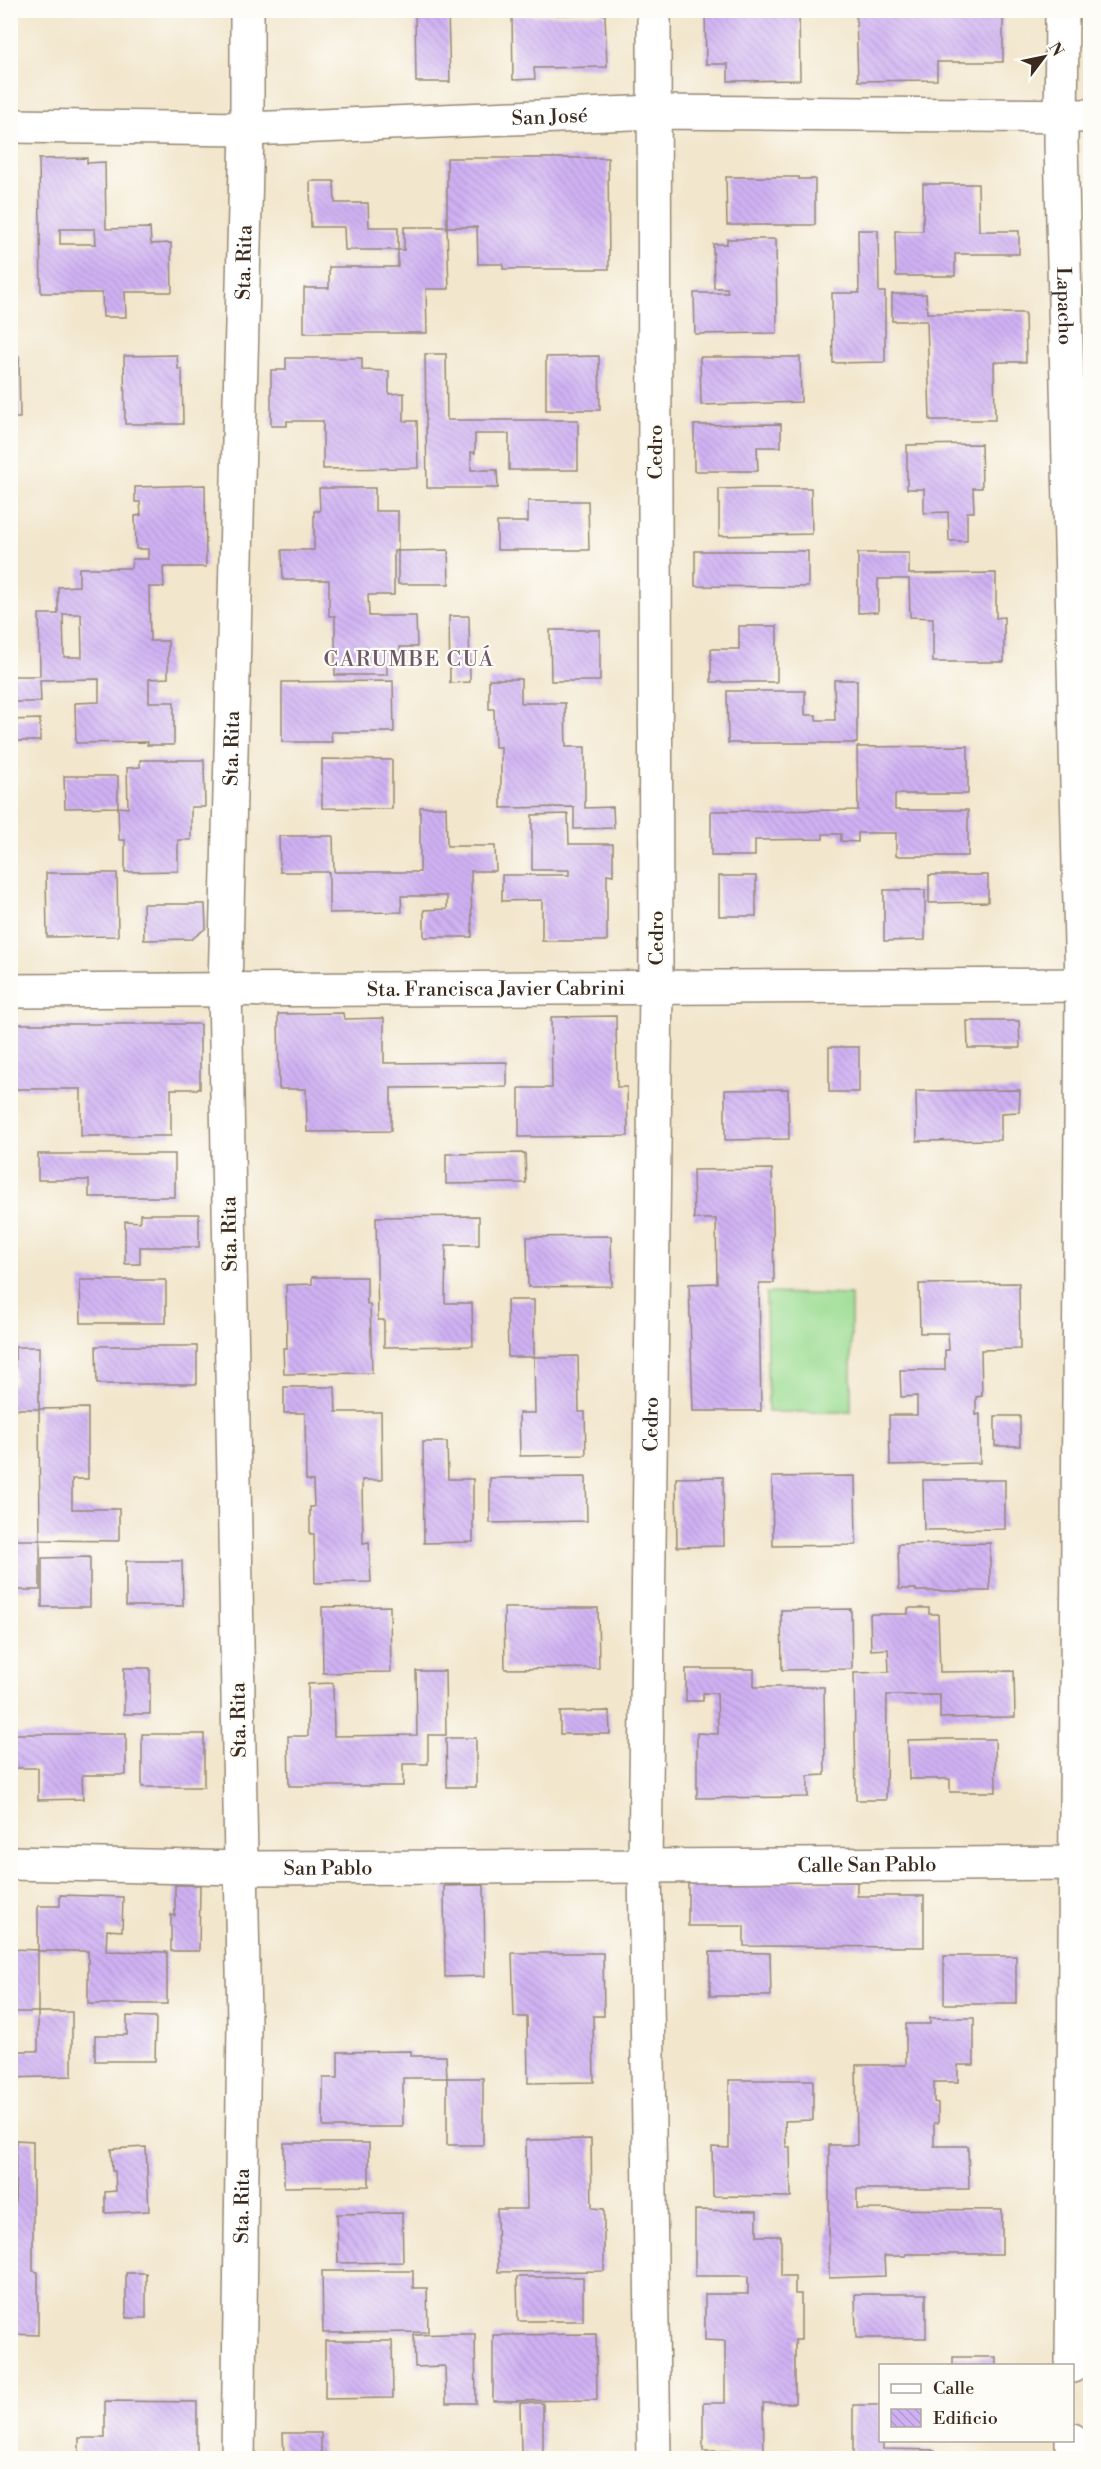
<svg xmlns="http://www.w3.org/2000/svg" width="1101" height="2469" font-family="'Libre Bodoni',serif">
<defs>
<pattern id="building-back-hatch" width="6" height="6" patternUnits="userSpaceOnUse" patternTransform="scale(1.5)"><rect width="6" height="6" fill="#cfb1f3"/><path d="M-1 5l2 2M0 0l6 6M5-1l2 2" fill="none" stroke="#b398d0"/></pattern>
</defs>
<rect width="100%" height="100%" fill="#fdfcf7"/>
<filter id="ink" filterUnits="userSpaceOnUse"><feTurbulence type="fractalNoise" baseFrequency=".0167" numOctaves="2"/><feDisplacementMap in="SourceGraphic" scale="12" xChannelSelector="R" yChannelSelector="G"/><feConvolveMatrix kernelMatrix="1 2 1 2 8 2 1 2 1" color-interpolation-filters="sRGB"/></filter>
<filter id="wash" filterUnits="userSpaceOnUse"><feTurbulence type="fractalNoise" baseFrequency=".008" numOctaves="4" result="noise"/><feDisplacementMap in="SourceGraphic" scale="24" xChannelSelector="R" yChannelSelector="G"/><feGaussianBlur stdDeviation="1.35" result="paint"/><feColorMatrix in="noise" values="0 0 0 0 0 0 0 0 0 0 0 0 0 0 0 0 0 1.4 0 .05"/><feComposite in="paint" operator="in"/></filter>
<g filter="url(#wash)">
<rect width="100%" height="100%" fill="#f2e6cc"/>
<!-- pitch -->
<polygon fill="#9cdd93" stroke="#6c8458" stroke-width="1.5" points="766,1293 851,1295 851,1412 768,1412"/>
<g id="blocks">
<!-- building -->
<g fill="url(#building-back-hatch)" fill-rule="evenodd">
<polygon points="799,10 800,80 728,81 728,64 706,64 705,11"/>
<polygon points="415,11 448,11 450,82 416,82"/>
<polygon points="1003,12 1003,62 937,62 937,80 858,81 856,14"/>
<polygon points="605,14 607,67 534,68 535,79 513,80 512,16"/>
<path d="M87 158V163L105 162 106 229 150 228 151 244 171 243 172 292H125L126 317H103L102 293H41L39 159ZM60 229H95L96 244H60Z"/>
<polygon points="447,158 608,158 609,269 503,269 503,264 478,264 477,227 447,227"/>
<polygon points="726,177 799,177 799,179 815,179 815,225 727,225"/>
<polygon points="310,181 334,181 335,203 368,203 369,227 398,227 398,250 404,250 404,227 447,227 449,289 426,289 427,333 304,333 304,288 329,288 329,267 398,267 398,250 345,250 344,227 311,227"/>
<polygon points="923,184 978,184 979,231 1019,231 1019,254 955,254 955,276 896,276 895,231 923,231"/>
<polygon points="858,230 878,230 879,292 885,292 885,362 833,363 832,293 859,293"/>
<polygon points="727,239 776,239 777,333 695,334 694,293 728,293 727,288 714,288 713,244 727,244"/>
<polygon points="1085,274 1090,274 1090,296 1084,295"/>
<polygon points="892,294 926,294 927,313 1025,313 1026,362 994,362 995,420 930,420 927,321 892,321"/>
<polygon points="425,354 446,354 447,420 578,420 578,470 509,470 509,434 475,434 475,453 471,452 471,470 497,470 498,488 427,488"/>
<polygon points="177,355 178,369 182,369 183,424 125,424 124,356"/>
<polygon points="10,356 19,356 20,418 10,418"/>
<polygon points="599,356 600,410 546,410 546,357"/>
<polygon points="700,357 800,357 801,402 701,405"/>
<polygon points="286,358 362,358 362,370 389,371 389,394 404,393 404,421 417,421 418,468 323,469 323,421 287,421 287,426 271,426 271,370 286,370"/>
<polygon points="781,424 781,447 757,447 758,471 694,471 694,425"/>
<polygon points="981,444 982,488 973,488 974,512 967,512 967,541 949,541 948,512 924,513 924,489 907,489 907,445"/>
<path d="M205 485 206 567H163L164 587H149L150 641H168V678L149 679V702H174V745H147L148 742 76 743 75 703 99 702V679L40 680 41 702H10V676H40L39 614H58V587L79 586V568H131L132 559H148V549H136L135 516 141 515 140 502H135V487ZM63 614H81L82 657H64Z"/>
<polygon points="319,488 375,488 375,511 398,511 398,551 394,551 394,595 368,595 369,616 416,616 417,647 400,647 400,664 387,664 387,675 335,675 335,616 329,616 329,580 283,580 282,550 314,550 314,511 320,511"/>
<polygon points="755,488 811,488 812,534 719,536 719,489"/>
<polygon points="528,501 588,501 589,550 497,550 497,522 528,522"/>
<polygon points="448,550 449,584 398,584 398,551"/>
<polygon points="695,551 808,551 808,587 695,586"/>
<polygon points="858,553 909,553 909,574 996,573 996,618 1004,617 1004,662 933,662 933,618 910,617 909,579 878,579 878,612 858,613"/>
<polygon points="449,616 469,616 470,682 450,683"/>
<polygon points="739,626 777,626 777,682 711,682 711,649 739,649"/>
<polygon points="550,630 600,630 600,681 551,681"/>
<polygon points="489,679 521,679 521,703 565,703 566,747 585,747 585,808 613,807 614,828 574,829 574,807 501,808 501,747 495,747 494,709 489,709"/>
<polygon points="834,680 857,680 857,743 728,743 727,691 805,691 805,715 816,715 816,720 835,720"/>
<polygon points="393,681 394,732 331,732 332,742 282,742 282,682"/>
<polygon points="40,719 40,741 10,741 10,720"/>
<polygon points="968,746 968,794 895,794 895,810 968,810 968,856 896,856 896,833 858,833 858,842 841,841 841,834 823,834 823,839 755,840 755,856 711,856 711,811 858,810 857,747"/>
<polygon points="322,759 392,760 392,809 322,808"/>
<polygon points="140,760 204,760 205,807 191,807 191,840 178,840 178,871 125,872 125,840 119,840 118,807 128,808 127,768 140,767"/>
<polygon points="64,776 118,776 118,807 65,808"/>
<polygon points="420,807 446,807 447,846 495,846 496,871 471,871 472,937 424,937 424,910 447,909 447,896 401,896 402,912 329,913 329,872 280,872 279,836 333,836 334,872 420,872"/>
<polygon points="568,814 569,844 613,844 613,875 607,874 607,941 542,941 542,900 502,901 502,875 569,875 569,870 532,870 532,815"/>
<polygon points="46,873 117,873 118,936 47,937"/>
<polygon points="929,875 988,875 988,902 929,903"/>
<rect x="719" y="876" width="37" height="40"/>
<polygon points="884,890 925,890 925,940 884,941"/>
<polygon points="143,904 205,904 206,928 192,939 144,940"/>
<polygon points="343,1013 344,1019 384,1018 384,1063 507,1062 507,1087 391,1088 391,1131 307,1132 306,1089 279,1089 278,1014"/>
<polygon points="616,1016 617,1087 627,1087 628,1136 519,1137 519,1088 552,1088 551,1017"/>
<polygon points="967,1021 1019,1021 1020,1048 968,1048"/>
<polygon points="12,1024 200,1024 200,1089 171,1089 171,1136 81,1136 81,1089 12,1089"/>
<rect x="829" y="1047" width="30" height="45"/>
<polygon points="788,1089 789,1139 725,1140 725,1090"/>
<polygon points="1020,1090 1019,1112 1001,1113 1001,1140 917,1141 916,1091"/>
<polygon points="525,1153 526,1183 446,1184 446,1154"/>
<polygon points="38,1154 175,1154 175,1197 89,1197 89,1180 38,1180"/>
<polygon points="772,1169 774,1283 759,1283 761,1411 693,1411 689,1284 717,1283 716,1219 694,1219 693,1170"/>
<polygon points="140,1214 199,1214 199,1247 140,1247 140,1264 125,1264 125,1221 140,1222"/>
<polygon points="479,1216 479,1245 446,1245 445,1303 472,1303 473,1346 384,1347 384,1320 378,1320 376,1217"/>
<polygon points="611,1236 612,1286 528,1287 527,1237"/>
<polygon points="312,1277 367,1277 367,1304 370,1304 372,1373 284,1374 283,1348 287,1348 286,1285 312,1284"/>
<polygon points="80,1280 166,1280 166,1323 81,1323"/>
<polygon points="1019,1283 1020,1349 981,1350 982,1396 976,1397 976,1415 980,1414 980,1463 890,1465 889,1415 917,1415 917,1396 901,1397 900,1370 945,1370 945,1350 949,1350 948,1333 920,1333 919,1284"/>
<polygon points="507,1300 534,1300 534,1357 508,1357"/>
<polygon points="96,1346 197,1346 197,1384 97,1384"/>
<polygon points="15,1347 39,1347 39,1409 88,1408 88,1479 72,1479 72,1509 119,1509 119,1541 40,1540 39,1409 10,1409 10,1384 15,1384"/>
<polygon points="578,1356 579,1412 585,1412 586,1455 520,1456 519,1413 535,1413 534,1357"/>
<polygon points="284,1387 335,1387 336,1412 381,1412 382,1480 362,1480 363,1543 369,1542 371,1582 315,1583 314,1534 310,1534 310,1507 314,1507 313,1481 306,1480 305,1413 284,1413"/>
<rect x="995" y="1416" width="25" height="30"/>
<polygon points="423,1442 447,1442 448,1479 473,1479 473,1542 424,1543"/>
<polygon points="855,1476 856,1545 773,1546 772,1477"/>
<polygon points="586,1477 587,1521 490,1523 490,1478"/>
<polygon points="723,1477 724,1546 677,1547 676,1478"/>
<polygon points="923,1480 1005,1480 1005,1529 924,1530"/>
<polygon points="16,1540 40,1540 40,1590 17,1590"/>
<polygon points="990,1543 990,1591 916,1591 916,1589 899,1589 898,1544"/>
<polygon points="90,1557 90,1607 42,1607 42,1558"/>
<polygon points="126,1561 182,1561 183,1606 126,1606"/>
<polygon points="390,1606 391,1672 323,1673 322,1607"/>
<polygon points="504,1608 598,1608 599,1668 505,1669"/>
<polygon points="908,1608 929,1608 929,1614 938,1614 940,1672 1014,1671 1015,1717 940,1718 940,1695 887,1695 886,1800 856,1800 854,1673 889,1672 888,1649 871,1650 870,1614 908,1614"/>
<polygon points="851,1609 852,1669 782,1670 781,1610"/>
<rect x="124" y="1668" width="26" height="46"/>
<polygon points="686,1669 754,1669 754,1687 824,1687 825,1775 808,1776 808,1797 697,1798 697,1733 718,1734 717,1693 703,1693 703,1701 686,1701"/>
<polygon points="416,1671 445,1671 446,1735 428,1735 428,1764 403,1764 403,1786 289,1786 288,1736 308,1736 308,1684 333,1683 334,1736 417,1735"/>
<polygon points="609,1711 610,1734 560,1734 560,1712"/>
<polygon points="10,1734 126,1734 126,1775 82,1775 83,1799 38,1800 38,1768 10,1768"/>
<rect x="142" y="1734" width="62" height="53"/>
<polygon points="446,1738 476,1738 476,1787 447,1787"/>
<polygon points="950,1739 995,1739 996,1792 950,1792 950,1779 909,1779 908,1740"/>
<polygon points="688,1877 743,1881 857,1882 857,1896 924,1896 924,1947 744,1946 744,1926 688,1926"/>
<polygon points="175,1885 200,1885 199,1951 171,1951 171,1915 175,1916"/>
<polygon points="484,1885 485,1976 445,1977 444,1886"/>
<polygon points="60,1895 123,1897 122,1931 107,1930 106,1951 167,1952 167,2004 88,2004 88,1951 38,1951 38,1906 60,1906"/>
<polygon points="11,1949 38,1950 38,2012 10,2012"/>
<polygon points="710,1952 770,1953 771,1996 710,1996"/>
<polygon points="512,1953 603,1953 604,2016 593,2016 594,2082 528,2083 527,2017 514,2017"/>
<rect x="944" y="1956" width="72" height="48"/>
<polygon points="38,2012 72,2012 72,2076 10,2078 10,2051 38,2051"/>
<polygon points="127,2016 156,2017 155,2061 95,2061 95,2035 127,2035"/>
<polygon points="930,2018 974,2018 974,2065 958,2065 958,2082 934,2082 934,2102 938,2103 938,2123 934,2123 934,2146 968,2146 969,2189 857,2189 857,2209 1002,2210 1002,2254 906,2254 905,2256 884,2256 885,2276 829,2278 829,2145 857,2145 856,2065 906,2065 906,2024 930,2024"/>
<polygon points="411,2051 411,2056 446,2056 447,2078 403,2078 403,2127 323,2127 323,2078 338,2078 338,2052"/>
<rect x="447" y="2078" width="36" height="67"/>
<polygon points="729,2080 813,2080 813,2120 785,2121 786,2147 790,2147 791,2197 713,2196 712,2147 729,2148"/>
<polygon points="591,2139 592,2208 604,2209 604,2271 498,2272 497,2209 527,2209 526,2140"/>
<polygon points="16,2140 33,2141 33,2271 38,2272 38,2335 10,2334 10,2207 15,2207"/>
<polygon points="284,2143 369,2143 369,2186 284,2187"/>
<polygon points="146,2147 149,2211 105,2213 105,2192 116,2191 115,2171 112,2171 111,2149"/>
<polygon points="695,2210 757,2211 757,2236 781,2236 781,2276 795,2276 795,2294 801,2294 801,2340 795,2340 795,2403 763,2403 764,2451 703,2451 703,2403 725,2403 725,2341 705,2340 705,2294 748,2294 748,2276 695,2276"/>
<polygon points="402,2213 403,2262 338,2263 337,2214"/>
<polygon points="322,2271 413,2271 413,2288 427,2288 428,2332 323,2333"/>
<rect x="126" y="2273" width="20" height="45"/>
<polygon points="517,2277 583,2277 583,2321 518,2321"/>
<polygon points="855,2294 926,2294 926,2338 856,2338"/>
<polygon points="445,2334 475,2334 476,2403 446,2403 445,2366 415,2367 414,2335"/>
<polygon points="596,2334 597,2400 493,2401 493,2335"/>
<polygon points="325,2341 392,2341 393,2398 325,2399"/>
<rect x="953" y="2357" width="43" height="9"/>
<polygon points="105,2401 197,2402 197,2458 79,2458 79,2438 105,2438"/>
<polygon points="520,2403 543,2403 543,2452 521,2452"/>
<polygon points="853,2405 880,2405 880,2440 883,2440 883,2449 935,2450 935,2458 853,2458"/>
<polygon points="283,2433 321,2433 321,2458 284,2458"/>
</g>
</g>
</g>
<g filter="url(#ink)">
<use href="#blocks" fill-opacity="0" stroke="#968875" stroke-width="1.5"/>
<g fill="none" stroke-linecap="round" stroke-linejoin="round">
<!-- minor casing -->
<g stroke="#968875" stroke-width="36">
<g id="minor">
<path id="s1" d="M1062 10 1061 142 1082 985 1072 2366"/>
<path id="s2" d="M10 126 247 129 655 112 1090 116"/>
<path id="s3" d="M10 991 1090 985"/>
<path id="s4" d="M238 2458 244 2023 225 988 247 129V10"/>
<path id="s5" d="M654 2458 645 1866 1090 1863"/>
<polyline points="1072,2458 1072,2440"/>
</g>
</g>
<!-- tertiary casing -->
<g stroke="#968875" stroke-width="36">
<g id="tertiary">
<path id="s6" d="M10 1863 241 1868 645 1866 656 987 654 10"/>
</g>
</g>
<!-- minor -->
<use href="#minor" stroke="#fff" stroke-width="33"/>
<!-- tertiary -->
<use href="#tertiary" stroke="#fff" stroke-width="33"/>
</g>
</g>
<g text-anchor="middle" stroke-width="4.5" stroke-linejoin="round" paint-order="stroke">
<!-- street labels -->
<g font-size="20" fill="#3b2a1e" stroke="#fdfcf7">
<text dy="7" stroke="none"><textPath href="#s2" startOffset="540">San José</textPath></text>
<text dy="7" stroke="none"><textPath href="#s4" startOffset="2196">Sta. Rita</textPath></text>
<text dy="7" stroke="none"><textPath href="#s1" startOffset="296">Lapacho</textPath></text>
<text transform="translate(655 452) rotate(-90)" y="7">Cedro</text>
<text dy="7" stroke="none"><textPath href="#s4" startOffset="1710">Sta. Rita</textPath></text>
<text transform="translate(656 938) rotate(-90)" y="7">Cedro</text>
<text dy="7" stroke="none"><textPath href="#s3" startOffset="486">Sta. Francisca Javier Cabrini</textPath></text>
<text transform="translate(229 1234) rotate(-91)" y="7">Sta. Rita</text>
<text dy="7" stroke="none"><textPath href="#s6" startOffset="1077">Cedro</textPath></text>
<text transform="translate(238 1720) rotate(-91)" y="7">Sta. Rita</text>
<text dy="7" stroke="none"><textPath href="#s5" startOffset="814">Calle San Pablo</textPath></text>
<text dy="7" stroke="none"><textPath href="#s6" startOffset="318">San Pablo</textPath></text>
<text dy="7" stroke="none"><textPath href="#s4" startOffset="252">Sta. Rita</textPath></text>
</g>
<!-- neighbourhood labels -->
<g font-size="21" letter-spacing="1.5" fill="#6f5969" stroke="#fdfcf7">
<text x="409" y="666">CARUMBE CUÁ</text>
</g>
</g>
<!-- margin -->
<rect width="1101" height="2469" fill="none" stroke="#fdfcf7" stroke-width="36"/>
<!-- legend -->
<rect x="879" y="2364" width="195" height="78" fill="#fdfcf7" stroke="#afa8a0" stroke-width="1.5"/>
<rect x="891" y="2384" width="30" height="9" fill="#ffffff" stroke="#afa8a0" stroke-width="1.5"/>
<text x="933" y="2394" font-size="18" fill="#3b2a1e">Calle</text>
<rect x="891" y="2409" width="30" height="18" fill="url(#building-back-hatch)" stroke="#afa8a0" stroke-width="1.5"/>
<text x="933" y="2424" font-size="18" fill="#3b2a1e">Edificio</text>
<!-- north arrow -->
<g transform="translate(1044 57) rotate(58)" stroke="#fdfcf7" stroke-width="4.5" paint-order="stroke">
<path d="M0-4.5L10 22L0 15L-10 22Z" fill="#3b2a1e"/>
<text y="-9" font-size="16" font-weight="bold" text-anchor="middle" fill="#3b2a1e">N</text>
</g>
</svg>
